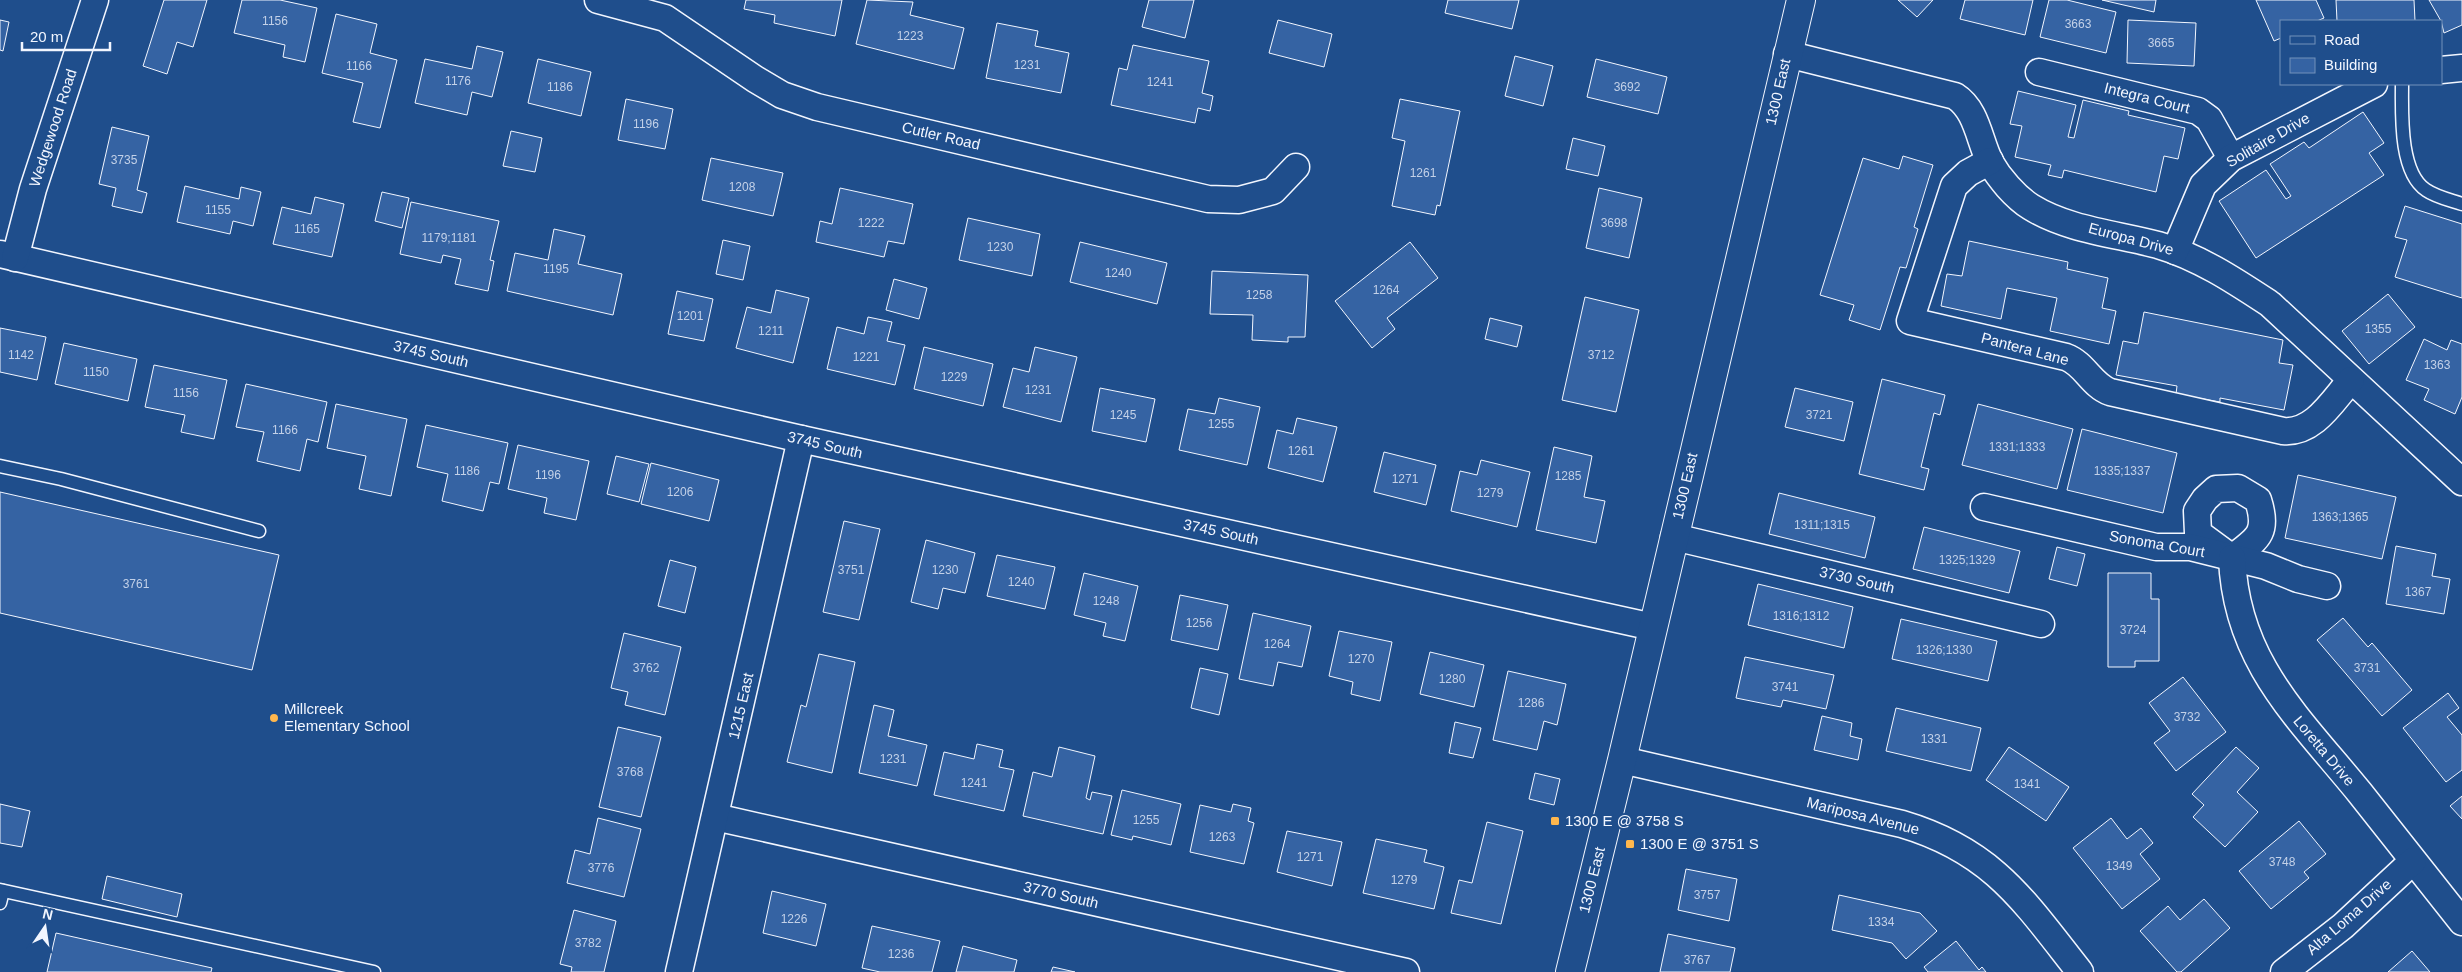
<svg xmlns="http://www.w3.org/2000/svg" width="2462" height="972" font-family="Helvetica,sans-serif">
<rect width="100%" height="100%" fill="#1f4e8c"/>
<!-- building -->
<g fill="#3563a3" stroke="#f2f6ff">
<polygon points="164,0 207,0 193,47 177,42 167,74 143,66"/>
<polygon points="242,0 280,0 317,8 305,62 283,57 285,45 234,33"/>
<polygon points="746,0 842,0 835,36 774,23 775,15 744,9"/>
<polygon points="867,0 913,2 910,15 964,28 954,69 856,44"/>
<polygon points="1149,0 1194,0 1185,38 1142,27"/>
<polygon points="1448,0 1519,0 1512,29 1445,13"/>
<polygon points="1898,0 1933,0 1917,17"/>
<polygon points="1965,0 2033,0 2025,35 1960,19"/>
<polygon points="2049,0 2067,0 2116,12 2106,53 2040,37"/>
<polygon points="2102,0 2156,0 2154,12"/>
<polygon points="2256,0 2316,0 2324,18 2317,21 2281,21 2281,38 2274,41"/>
<polygon points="2336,0 2414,0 2415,21 2337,21"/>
<polygon points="2429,0 2462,0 2462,25 2444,33 2441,21"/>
<polygon points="336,14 377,24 370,53 397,60 380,128 353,122 363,83 322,73"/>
<polygon points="0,20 9,22 3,51 0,50"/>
<polygon points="1278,20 1332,34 1324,67 1269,53"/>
<polygon points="2128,20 2196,23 2194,66 2127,63"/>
<polygon points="997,23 1038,31 1035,46 1069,53 1061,93 986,78"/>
<polygon points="1133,45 1209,61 1202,93 1213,96 1210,111 1198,108 1195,123 1111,105 1119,68 1127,70"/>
<polygon points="477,46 503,52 492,97 472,92 467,115 415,103 425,59 472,69"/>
<polygon points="1515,56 1553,66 1543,106 1505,96"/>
<polygon points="538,59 591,72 581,116 528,103"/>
<polygon points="1596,59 1667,77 1658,114 1587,97"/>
<polygon points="2018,91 2076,105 2068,137 2074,138 2083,100 2129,111 2128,115 2185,128 2178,159 2164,156 2156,192 2064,170 2062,178 2048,175 2051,165 2015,157 2022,126 2010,124"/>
<polygon points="626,99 673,109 665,149 618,140"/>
<polygon points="1400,99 1460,111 1440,206 1437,205 1435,215 1392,206 1405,141 1392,138"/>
<polygon points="2363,112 2384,143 2369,153 2384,175 2256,258 2219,201 2266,170 2286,199 2291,196 2270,164 2304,142 2309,148"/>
<polygon points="112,127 149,136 137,190 147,193 142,213 112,206 116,188 99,184"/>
<polygon points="511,131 542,138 535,172 503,166"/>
<polygon points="1573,138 1605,146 1598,176 1566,169"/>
<polygon points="1903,156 1933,165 1914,227 1918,229 1906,268 1900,267 1880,330 1849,320 1854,305 1820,295 1863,158 1899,169"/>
<polygon points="711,158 783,173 773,216 702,200"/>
<polygon points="185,186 239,199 241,187 261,192 253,226 233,221 230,234 177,222"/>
<polygon points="840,188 913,204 904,244 888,241 884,257 816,242 820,221 832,224"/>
<polygon points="1599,188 1642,198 1629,258 1586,248"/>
<polygon points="382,192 409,198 402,228 375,221"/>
<polygon points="315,197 344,204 332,257 273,244 282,207 311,214"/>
<polygon points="411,202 499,221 490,260 494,261 488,291 455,284 461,259 443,255 441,263 400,254"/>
<polygon points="2405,206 2462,224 2462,298 2395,277 2407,240 2395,237"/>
<polygon points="968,218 1040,234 1032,276 959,260"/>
<polygon points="554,229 585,236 578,264 622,274 613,315 507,291 515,253 548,260"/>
<polygon points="723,240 750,246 743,280 716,274"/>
<polygon points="1969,241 2068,262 2067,269 2108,278 2102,308 2116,311 2109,344 2050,331 2057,298 2007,288 2001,319 1941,306 1947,274 1962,276"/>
<polygon points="1080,242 1167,263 1157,304 1070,282"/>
<polygon points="1410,242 1438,278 1387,318 1395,329 1372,348 1335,301"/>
<polygon points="1212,271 1308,275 1305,337 1288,337 1288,342 1252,340 1253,315 1210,314"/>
<polygon points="894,279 927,288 919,319 886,310"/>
<polygon points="776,290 809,298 793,363 736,348 747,307 771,313"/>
<polygon points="677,291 713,299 704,341 668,334"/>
<polygon points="2388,294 2415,327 2369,364 2342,331"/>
<polygon points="1585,297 1639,310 1616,412 1562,400"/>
<polygon points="2144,312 2283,340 2279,363 2293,365 2284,410 2220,398 2220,402 2176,394 2177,386 2116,375 2123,341 2138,344"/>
<polygon points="868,317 892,322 887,341 905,345 895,385 827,369 837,327 864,334"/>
<polygon points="1490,318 1522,326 1517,347 1485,339"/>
<polygon points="0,328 46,337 37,380 0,372"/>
<polygon points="2424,339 2447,350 2451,340 2462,344 2462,397 2455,414 2424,400 2429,389 2406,380"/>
<polygon points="64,343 137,359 128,401 55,384"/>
<polygon points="924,347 993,364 983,406 914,389"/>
<polygon points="1035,347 1077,357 1061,422 1003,407 1013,368 1029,372"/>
<polygon points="154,365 227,380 214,439 181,432 185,415 145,407"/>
<polygon points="1882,379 1945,395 1940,415 1934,413 1921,467 1929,469 1924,490 1859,474"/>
<polygon points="246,384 327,402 318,442 307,439 300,471 257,461 264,432 236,427"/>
<polygon points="1100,388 1155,399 1146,442 1092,431"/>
<polygon points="1795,388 1853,402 1844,441 1785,427"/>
<polygon points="1219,398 1260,407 1247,465 1179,450 1188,409 1215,414"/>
<polygon points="336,404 407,419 391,496 359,489 366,456 327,448"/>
<polygon points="1978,404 2073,429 2057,489 1962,465"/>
<polygon points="1297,418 1337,427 1323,482 1268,468 1277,430 1293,434"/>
<polygon points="426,425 508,443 499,484 490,482 483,511 442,501 448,474 417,467"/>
<polygon points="2082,429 2177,453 2163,513 2067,490"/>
<polygon points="518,445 589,461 576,520 544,513 547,498 508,489"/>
<polygon points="1554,447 1592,456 1584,497 1605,501 1596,543 1536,530"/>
<polygon points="1384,452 1436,465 1426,505 1374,492"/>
<polygon points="616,456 649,464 639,502 607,494"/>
<polygon points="1481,460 1530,472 1517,527 1451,511 1460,471 1477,475"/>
<polygon points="651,463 719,480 709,521 641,504"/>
<polygon points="2298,475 2396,497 2382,559 2285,538"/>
<polygon points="0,492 279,555 252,670 0,613"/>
<polygon points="1779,493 1875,517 1865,558 1769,534"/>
<polygon points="844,521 880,529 859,620 823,612"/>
<polygon points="1924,527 2020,551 2009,593 1913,569"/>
<polygon points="926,540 975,553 965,593 943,588 938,609 911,602"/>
<polygon points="2396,546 2436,554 2432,576 2450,579 2444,614 2386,604"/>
<polygon points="2057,547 2085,554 2077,586 2049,579"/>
<polygon points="997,555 1055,567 1045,609 987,596"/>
<polygon points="670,560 696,567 685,613 658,606"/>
<polygon points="1084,573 1138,586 1125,641 1103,636 1106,623 1074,615"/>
<polygon points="2108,573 2151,573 2151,599 2159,599 2159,661 2135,661 2135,667 2108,667"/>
<polygon points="1758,584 1853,607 1844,648 1748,625"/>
<polygon points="1180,595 1228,605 1218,650 1171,640"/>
<polygon points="1253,613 1311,626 1302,667 1278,662 1273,686 1239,679"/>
<polygon points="2343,618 2368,647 2372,643 2412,690 2382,716 2317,640"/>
<polygon points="1901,619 1997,641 1988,681 1892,659"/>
<polygon points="1339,631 1392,642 1380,701 1351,694 1353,682 1329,676"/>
<polygon points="624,633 681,647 665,715 625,705 628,692 611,688"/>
<polygon points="1430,652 1484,665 1474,707 1420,694"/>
<polygon points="819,654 855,662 832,773 787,762 801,705 806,707"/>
<polygon points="1745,657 1834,675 1826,709 1783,700 1781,707 1736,698"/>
<polygon points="1200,668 1228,674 1219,715 1191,708"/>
<polygon points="1508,671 1566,684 1557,725 1544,721 1537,750 1493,740"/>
<polygon points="2183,677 2226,732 2176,771 2154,743 2170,731 2149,703"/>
<polygon points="2448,693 2459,708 2447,717 2462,735 2462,770 2446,782 2403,728"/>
<polygon points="874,705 894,710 888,736 927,745 917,786 859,773"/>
<polygon points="1896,708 1981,728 1971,771 1886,751"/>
<polygon points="1822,716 1852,723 1850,736 1862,739 1858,760 1814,750"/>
<polygon points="1455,722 1481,728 1473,758 1449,753"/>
<polygon points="618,727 661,737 641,817 599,807"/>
<polygon points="977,744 1003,750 999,767 1014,770 1004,811 934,795 944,752 974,759"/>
<polygon points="1059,747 1095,756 1086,798 1090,800 1092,792 1112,796 1103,834 1023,816 1033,772 1052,777"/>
<polygon points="2009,747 2069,787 2046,821 1986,780"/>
<polygon points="2236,747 2259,768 2237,792 2258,812 2225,847 2193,817 2204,805 2192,794"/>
<polygon points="1535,773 1560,779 1554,805 1529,799"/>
<polygon points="1122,790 1181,804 1171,845 1133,836 1132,840 1111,835"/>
<polygon points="2462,796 2462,819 2450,806"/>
<polygon points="0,804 30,811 22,847 0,843"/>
<polygon points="1233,804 1251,808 1248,821 1254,823 1244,864 1190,852 1200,805 1231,812"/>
<polygon points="598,818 641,829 624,897 567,883 575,850 590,854"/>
<polygon points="2111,818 2127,839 2141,828 2153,843 2140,854 2160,879 2122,909 2073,848"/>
<polygon points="2299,821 2326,854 2304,872 2309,878 2271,909 2239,871"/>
<polygon points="1487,822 1523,831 1501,924 1451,913 1459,880 1472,883"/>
<polygon points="1287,831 1342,842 1332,886 1277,872"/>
<polygon points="1376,839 1427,850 1424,862 1444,867 1434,909 1363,893"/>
<polygon points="1686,869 1737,879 1729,921 1678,910"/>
<polygon points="107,876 182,894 177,917 102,899"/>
<polygon points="772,891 826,904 816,946 763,933"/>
<polygon points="1839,895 1920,913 1937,931 1906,959 1892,943 1832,930"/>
<polygon points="2204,899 2230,928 2181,972 2177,972 2140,931 2168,906 2180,920"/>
<polygon points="574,910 616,921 604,972 571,972 572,967 560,964"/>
<polygon points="872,926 940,941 932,972 880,972 862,968"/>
<polygon points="56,933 212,968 211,972 47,972"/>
<polygon points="1668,934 1735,948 1730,972 1660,972"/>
<polygon points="1956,941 1979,970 1982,967 1986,972 1928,972 1924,967"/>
<polygon points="963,946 1017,960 1014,972 956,972"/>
<polygon points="2412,951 2430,972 2388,972"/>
<polygon points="1053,967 1075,972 1051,972"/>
</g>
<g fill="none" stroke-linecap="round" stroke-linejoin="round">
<!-- service casing -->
<g stroke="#f2f6ff" stroke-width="15">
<g id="service">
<path d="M2402 84C2402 113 2399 172 2426 190 2436 197 2450 200 2462 204"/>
<polyline points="0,466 61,479 259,531"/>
<polyline points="0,890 374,972"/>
<polyline points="0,903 3,891"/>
</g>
</g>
<!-- minor casing -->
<g stroke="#f2f6ff" stroke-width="29">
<g id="minor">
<polyline points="598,0 665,18 755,79 782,95 817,107 1208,199 1239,200 1273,191 1296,167"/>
<path d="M1787 54 1955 96C1977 110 1979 140 1990 162 1999 178 2015 197 2031 207 2068 230 2117 234 2158 245 2199 257 2235 281 2270 304L2462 482"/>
<polyline points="2441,70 2462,68"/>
<polyline points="2039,72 2198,111 2209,119 2231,158"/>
<path d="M1990 161 1968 173 1954 186 1910 321 2066 357C2085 364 2091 385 2110 392L2283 431C2314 434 2333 400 2351 380"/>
<polyline points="2175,251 2203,185 2231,158 2374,84"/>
<polyline points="0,254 801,439 1653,627"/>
<polyline points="15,258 33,189 95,0"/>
<path d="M2238 488 2258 500C2269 534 2257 539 2232 558L2198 533 2197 511 2205 499 2216 489Z"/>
<polyline points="1984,507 2156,547 2190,547 2266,566 2298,579 2327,586"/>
<polyline points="1674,537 2041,624"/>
<path d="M2232 558C2236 662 2299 718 2360 793 2394 836 2428 879 2462 922"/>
<path d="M1622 760 1902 824C1993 851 2024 901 2080 972"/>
<polyline points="715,817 1406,972"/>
<polyline points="679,972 801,439"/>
<polyline points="2284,972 2343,926 2413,861"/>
</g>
</g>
<!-- secondary casing -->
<g stroke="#f2f6ff" stroke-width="30">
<polyline id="secondary" points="1570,972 1622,760 1801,0"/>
</g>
<!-- service -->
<use href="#service" stroke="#1f4e8c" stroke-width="12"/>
<!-- minor -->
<use href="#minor" stroke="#1f4e8c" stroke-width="26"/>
<!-- secondary -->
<use href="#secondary" stroke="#1f4e8c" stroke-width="28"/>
</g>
<!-- markers -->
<g fill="#ffb74d" stroke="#1f4e8c" stroke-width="2">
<circle cx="274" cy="718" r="5"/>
<rect x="1550" y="816" width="10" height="10" rx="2.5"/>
<rect x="1625" y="839" width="10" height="10" rx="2.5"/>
</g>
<g text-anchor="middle" stroke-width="4" stroke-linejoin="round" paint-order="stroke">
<!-- number labels -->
<g font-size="12" fill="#c3d1e8">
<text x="275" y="25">1156</text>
<text x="2078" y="28">3663</text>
<text x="910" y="40">1223</text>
<text x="2161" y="47">3665</text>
<text x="1027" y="69">1231</text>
<text x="359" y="70">1166</text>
<text x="458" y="85">1176</text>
<text x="1160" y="86">1241</text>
<text x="560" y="91">1186</text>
<text x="1627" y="91">3692</text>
<text x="646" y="128">1196</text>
<text x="124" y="164">3735</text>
<text x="1423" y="177">1261</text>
<text x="742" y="191">1208</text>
<text x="218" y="214">1155</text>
<text x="871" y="227">1222</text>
<text x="1614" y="227">3698</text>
<text x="307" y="233">1165</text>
<text x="449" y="242">1179;1181</text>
<text x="1000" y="251">1230</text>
<text x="556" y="273">1195</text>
<text x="1118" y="277">1240</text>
<text x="1386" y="294">1264</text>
<text x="1259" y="299">1258</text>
<text x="690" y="320">1201</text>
<text x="2378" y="333">1355</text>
<text x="771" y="335">1211</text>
<text x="21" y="359">1142</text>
<text x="1601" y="359">3712</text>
<text x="866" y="361">1221</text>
<text x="2437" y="369">1363</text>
<text x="96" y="376">1150</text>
<text x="954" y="381">1229</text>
<text x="1038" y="394">1231</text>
<text x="186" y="397">1156</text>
<text x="1123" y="419">1245</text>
<text x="1819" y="419">3721</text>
<text x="1221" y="428">1255</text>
<text x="285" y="434">1166</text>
<text x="2017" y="451">1331;1333</text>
<text x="1301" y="455">1261</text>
<text x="467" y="475">1186</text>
<text x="2122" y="475">1335;1337</text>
<text x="548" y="479">1196</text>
<text x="1568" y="480">1285</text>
<text x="1405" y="483">1271</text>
<text x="680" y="496">1206</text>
<text x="1490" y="497">1279</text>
<text x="2340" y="521">1363;1365</text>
<text x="1822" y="529">1311;1315</text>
<text x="1967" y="564">1325;1329</text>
<text x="851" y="574">3751</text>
<text x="945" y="574">1230</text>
<text x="1021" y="586">1240</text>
<text x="136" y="588">3761</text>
<text x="2418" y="596">1367</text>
<text x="1106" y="605">1248</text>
<text x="1801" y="620">1316;1312</text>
<text x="1199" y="627">1256</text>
<text x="2133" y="634">3724</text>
<text x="1277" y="648">1264</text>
<text x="1944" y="654">1326;1330</text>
<text x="1361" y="663">1270</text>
<text x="646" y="672">3762</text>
<text x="2367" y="672">3731</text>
<text x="1452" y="683">1280</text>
<text x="1785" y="691">3741</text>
<text x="1531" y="707">1286</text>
<text x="2187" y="721">3732</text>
<text x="1934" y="743">1331</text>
<text x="893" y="763">1231</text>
<text x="630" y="776">3768</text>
<text x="974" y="787">1241</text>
<text x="2027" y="788">1341</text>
<text x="1146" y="824">1255</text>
<text x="1222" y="841">1263</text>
<text x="1310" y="861">1271</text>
<text x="2282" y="866">3748</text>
<text x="2119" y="870">1349</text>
<text x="601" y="872">3776</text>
<text x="1404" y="884">1279</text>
<text x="1707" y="899">3757</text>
<text x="794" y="923">1226</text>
<text x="1881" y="926">1334</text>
<text x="588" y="947">3782</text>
<text x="901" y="958">1236</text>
<text x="1697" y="964">3767</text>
</g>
<!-- street labels -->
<g font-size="15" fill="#f2f6ff" stroke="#1f4e8c">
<text transform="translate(1778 92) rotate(-77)" y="5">1300 East</text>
<text transform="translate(2147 98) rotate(14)" y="5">Integra Court</text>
<text transform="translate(53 128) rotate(-72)" y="5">Wedgewood Road</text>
<text transform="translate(941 136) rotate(13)" y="5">Cutler Road</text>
<text transform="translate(2268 140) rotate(-30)" y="5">Solitaire Drive</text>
<text transform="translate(2131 239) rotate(15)" y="5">Europa Drive</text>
<text transform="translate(2025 349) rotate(15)" y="5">Pantera Lane</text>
<text transform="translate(431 354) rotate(13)" y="5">3745 South</text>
<text transform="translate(825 445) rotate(13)" y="5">3745 South</text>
<text transform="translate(1685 486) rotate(-77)" y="5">1300 East</text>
<text transform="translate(1221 532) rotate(12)" y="5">3745 South</text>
<text transform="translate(2157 544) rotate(10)" y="5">Sonoma Court</text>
<text transform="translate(1857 580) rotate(13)" y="5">3730 South</text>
<text transform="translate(741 706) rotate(-77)" y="5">1215 East</text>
<text transform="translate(2324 751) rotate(50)" y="5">Loretta Drive</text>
<text transform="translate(1863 816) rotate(14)" y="5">Mariposa Avenue</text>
<text transform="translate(1592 880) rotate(-76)" y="5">1300 East</text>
<text transform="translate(1061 895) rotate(13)" y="5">3770 South</text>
<text transform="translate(2349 917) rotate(-41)" y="5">Alta Loma Drive</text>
</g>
<!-- poi labels -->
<g font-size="15" fill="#f2f6ff" stroke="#1f4e8c" text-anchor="start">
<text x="284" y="714">Millcreek<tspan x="284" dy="17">Elementary School</tspan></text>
<text x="1565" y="826">1300 E @ 3758 S</text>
<text x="1640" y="849">1300 E @ 3751 S</text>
</g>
</g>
<!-- legend -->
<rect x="2280" y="20" width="162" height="65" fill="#1f4e8c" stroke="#7391ba"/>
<rect x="2290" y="36" width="25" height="8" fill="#1f4e8c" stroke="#7391ba"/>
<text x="2324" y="45" font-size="15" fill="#f2f6ff">Road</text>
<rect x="2290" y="58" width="25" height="15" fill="#3563a3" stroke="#7391ba"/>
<text x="2324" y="70" font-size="15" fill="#f2f6ff">Building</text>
<!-- north arrow -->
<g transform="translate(45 927) rotate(13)" stroke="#1f4e8c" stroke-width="4" paint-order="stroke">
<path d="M0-4L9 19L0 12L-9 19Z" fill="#f2f6ff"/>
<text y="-8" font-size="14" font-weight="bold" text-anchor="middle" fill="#f2f6ff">N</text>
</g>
<!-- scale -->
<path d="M22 42v8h88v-8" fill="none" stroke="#f2f6ff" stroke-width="2.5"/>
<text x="30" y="42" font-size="15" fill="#f2f6ff" stroke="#1f4e8c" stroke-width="4" paint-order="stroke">20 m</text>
</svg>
